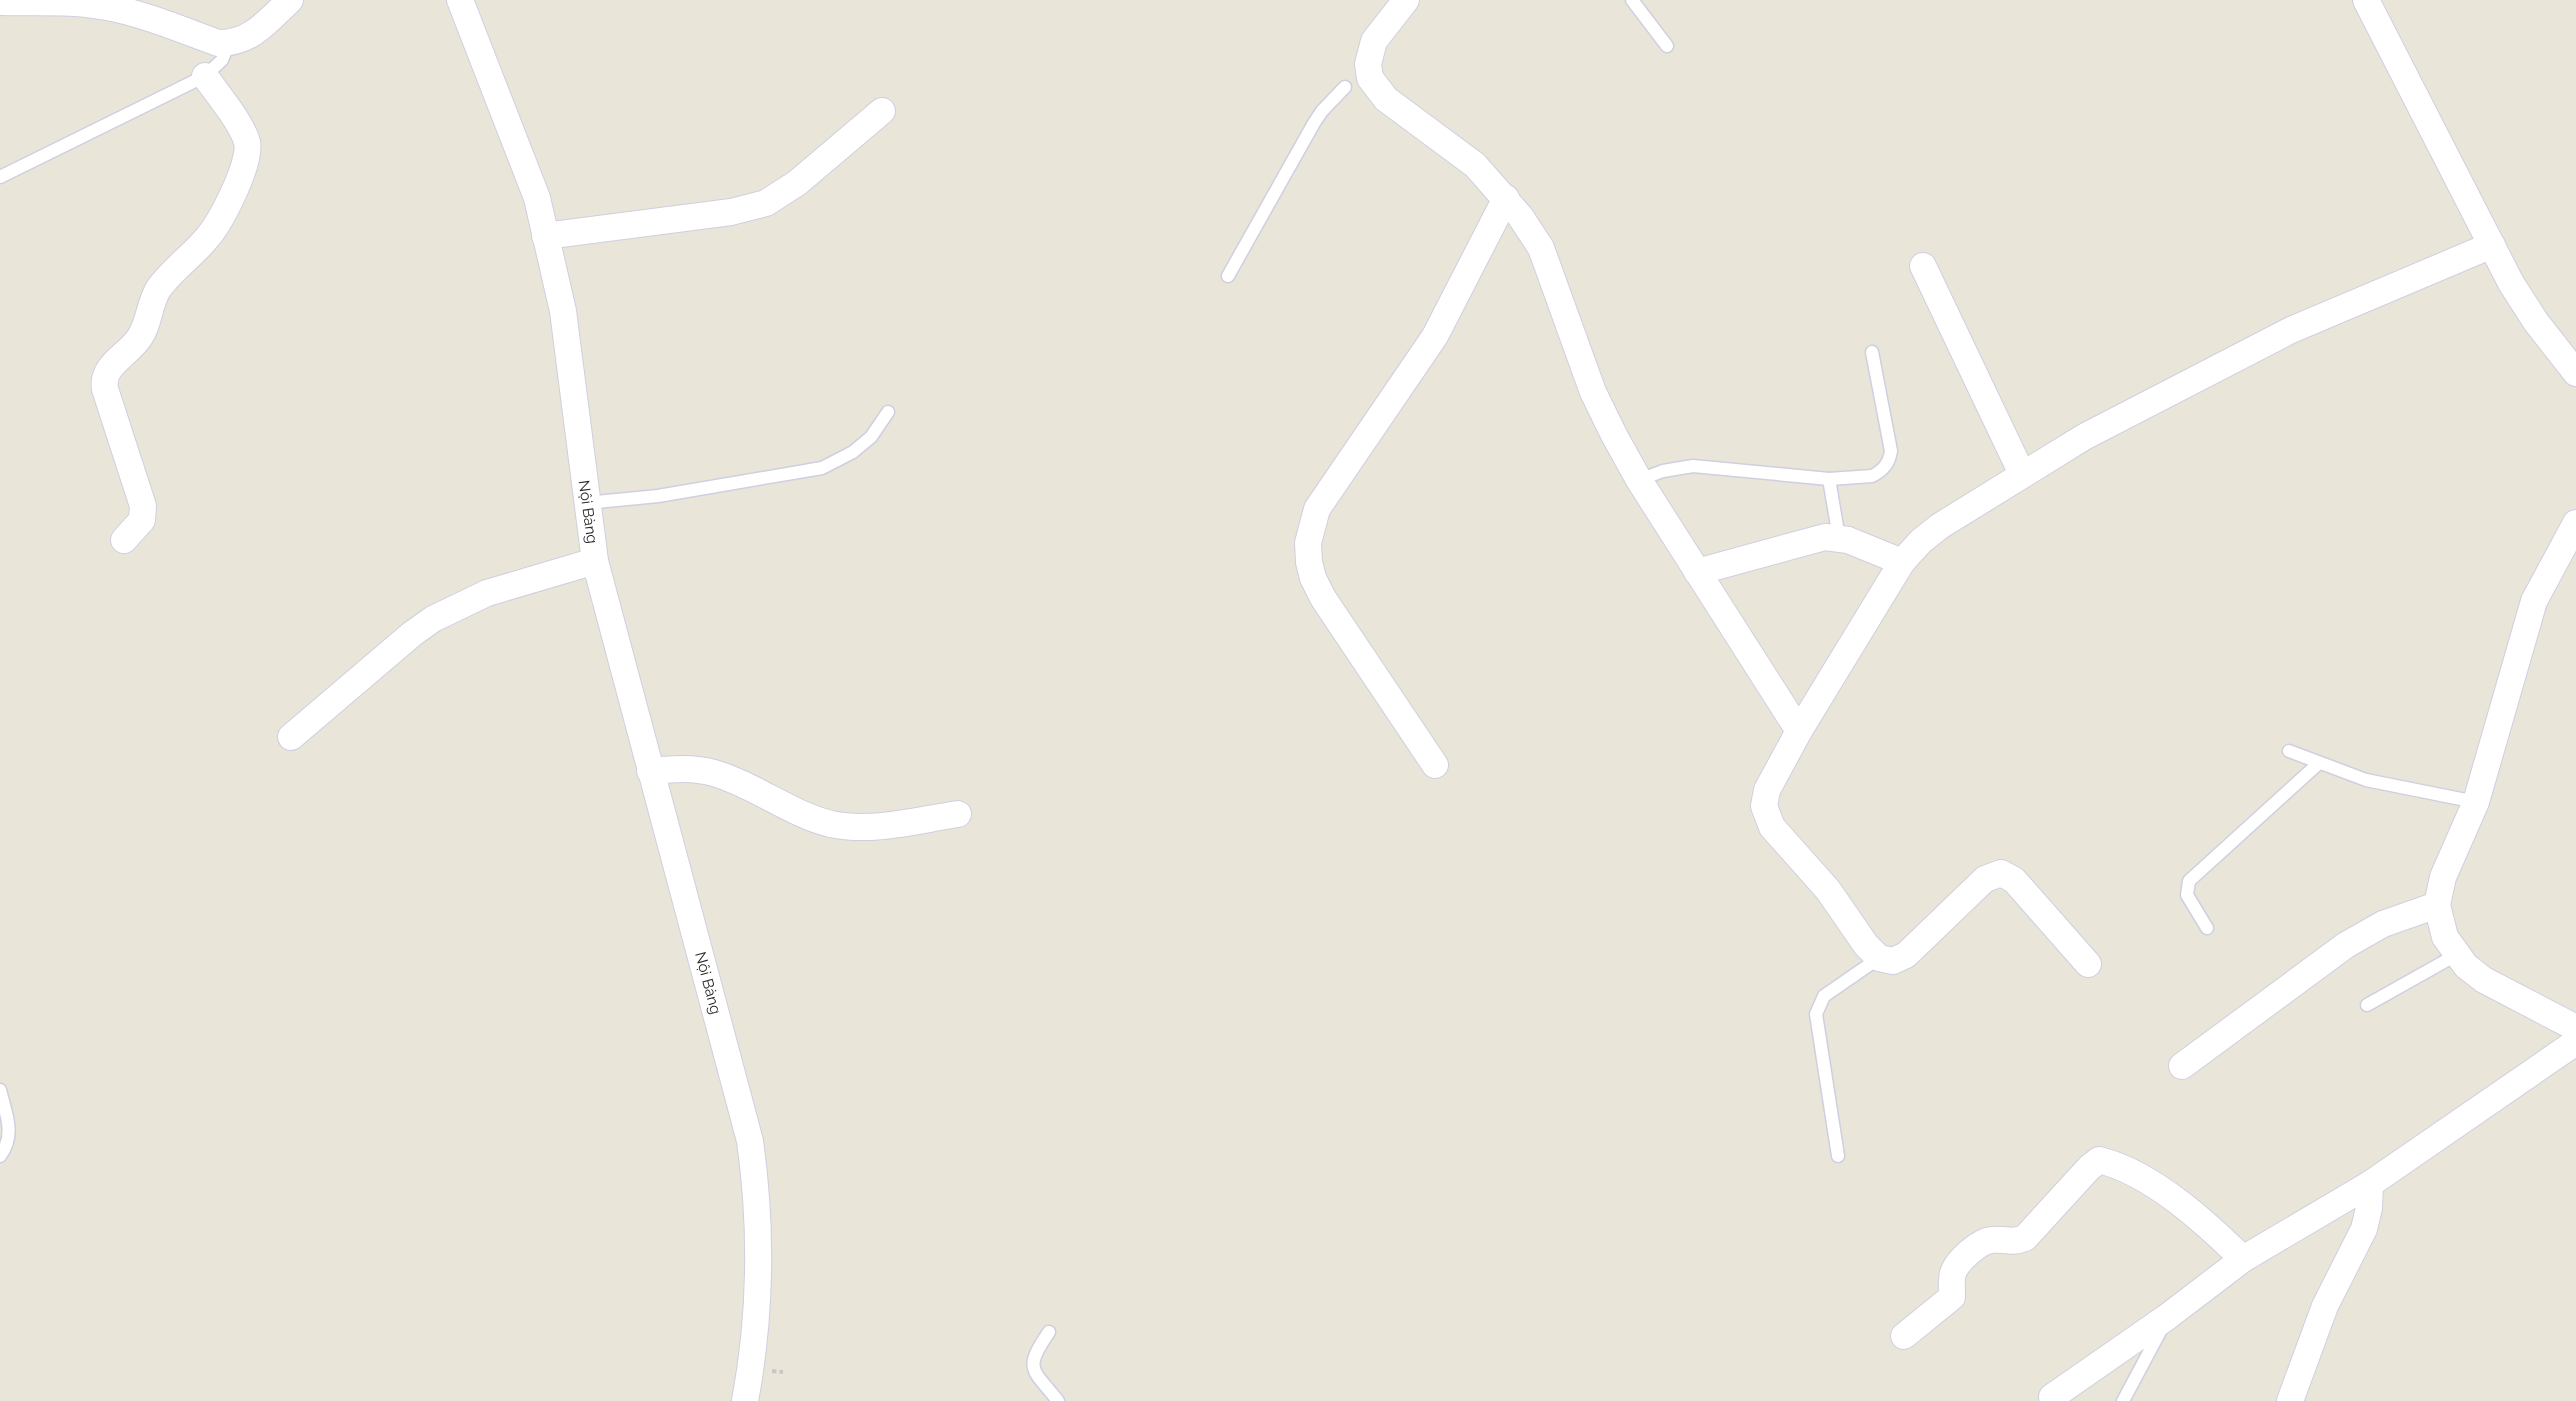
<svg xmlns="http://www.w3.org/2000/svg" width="2576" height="1401" font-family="Raleway,sans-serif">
<rect width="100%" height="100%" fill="#e9e5d9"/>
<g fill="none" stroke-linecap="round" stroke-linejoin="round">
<!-- service casing -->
<g stroke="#cfcfe0" stroke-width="15">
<g id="service">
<polyline points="1632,0 1667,46"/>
<polyline points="0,177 205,76 222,60 229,43"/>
<polyline points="1228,276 1314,123 1322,111 1345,87"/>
<polyline points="1829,479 1839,538"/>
<path d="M1639 480 1663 471 1693 466 1829 479 1872 476C1884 470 1889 463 1891 451L1872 352"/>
<polyline points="586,503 658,496 822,468 853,452 871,437 888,412"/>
<polyline points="2289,751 2366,780 2476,802"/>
<polyline points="2207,928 2187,895 2189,881 2319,763"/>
<polyline points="2367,1005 2456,955"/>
<path d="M0 1090C6 1114 16 1135 0 1156"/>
<polyline points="1838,1156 1816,1014 1824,996 1879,958"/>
<path d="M1049 1332C1023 1370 1032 1368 1058 1401"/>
<polyline points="2123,1401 2162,1328"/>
</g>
</g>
<!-- minor casing -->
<g stroke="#cfcfe0" stroke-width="28">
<g id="minor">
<path d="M460 0 537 198 563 311 595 561 750 1141C762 1227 761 1315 745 1401"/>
<polyline points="1406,0 1374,41 1368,64 1370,78 1386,99 1475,165 1520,216 1541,248 1593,392 1614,435 1639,480 1799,731"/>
<polyline points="2366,0 2511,283 2536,322 2576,373"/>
<path d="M0 2C36 3 72 0 107 7 145 14 182 30 218 43 250 44 268 21 290 0"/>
<polyline points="545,236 731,212 766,203 797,183 882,111"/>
<polyline points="1923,266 2022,474"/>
<polyline points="2576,523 2534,601 2476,802 2443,877 2437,905 2445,937 2466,966 2484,980 2576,1028"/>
<path d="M124 540 142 520 143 506 105 389C101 367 124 357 136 342 150 327 148 304 159 288 173 269 193 255 207 238 221 222 252 162 247 142 241 121 217 94 205 76"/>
<polyline points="1697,572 1825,537 1848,540 1902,562"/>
<polyline points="291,737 412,634 433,619 487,593 595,561"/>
<polyline points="1435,765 1323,598 1313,578 1309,562 1308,543 1317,509 1435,336 1506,198"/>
<path d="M650 771C672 769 693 767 714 773 755 785 790 814 831 824 873 833 917 820 958 814"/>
<polyline points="2088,964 2014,880 2001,873 1985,879 1906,955 1893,961 1879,958 1866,945 1828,890 1772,827 1764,806 1767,790 1799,731 1902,562 1921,541 1940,526 2084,437 2291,330 2492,245"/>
<polyline points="2182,1066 2346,945 2383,924 2437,905"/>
<path d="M1904 1336 1952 1297C1952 1289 1951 1280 1953 1273 1957 1261 1979 1241 1992 1240 2005 1238 2009 1244 2025 1238L2089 1168 2099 1160C2152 1173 2205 1222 2243 1259"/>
<polyline points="2052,1397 2167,1317 2243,1259 2370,1184 2576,1042"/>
<polyline points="2290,1401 2325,1306 2364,1229 2369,1208 2370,1184"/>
</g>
</g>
<!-- path -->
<polyline stroke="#c7c7c7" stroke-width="4" stroke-dasharray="4.5 3" stroke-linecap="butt" points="772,1371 783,1372"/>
<!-- service -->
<use href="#service" stroke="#fff" stroke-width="12"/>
<!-- minor -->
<use href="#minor" stroke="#fff" stroke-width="26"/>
</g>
<g text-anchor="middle" stroke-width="4.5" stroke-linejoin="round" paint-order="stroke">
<!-- street labels -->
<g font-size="15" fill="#272727" stroke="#fff">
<text transform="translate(588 512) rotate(82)" y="5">Nội Bàng</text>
<text transform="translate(708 983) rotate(75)" y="5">Nội Bàng</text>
</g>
</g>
</svg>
